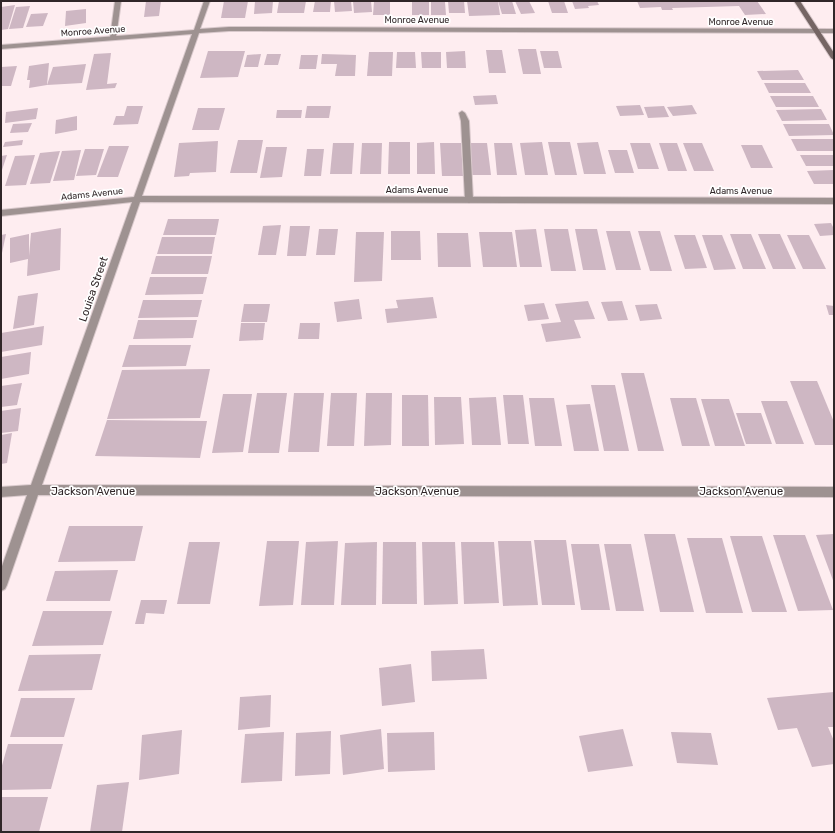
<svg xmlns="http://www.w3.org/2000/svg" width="835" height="833" font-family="Rubik,sans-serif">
<rect width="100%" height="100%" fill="#feedf0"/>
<!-- building -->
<g fill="#ceb7c3">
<polygon points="146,1 161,1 159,16 144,17"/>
<polygon points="224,1 248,1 245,18 221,18"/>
<polygon points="255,1 273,1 272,13 254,14"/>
<polygon points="279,1 306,1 304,13 277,13"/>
<polygon points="315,1 331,1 330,12 313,12"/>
<polygon points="334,1 351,1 352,11 335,12"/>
<polygon points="353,1 371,1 372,12 354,13"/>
<polygon points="374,1 390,1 390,15 373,15"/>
<rect x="412" y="1" width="17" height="14"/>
<polygon points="448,1 464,1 465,13 449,13"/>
<polygon points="467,1 498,1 500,15 469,16"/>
<polygon points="498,1 512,1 516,14 502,14"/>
<polygon points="515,1 529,1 535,13 521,14"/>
<polygon points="548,1 564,1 568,13 552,13"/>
<polygon points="572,1 597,1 599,5 588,6 589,8 575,9"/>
<polygon points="637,1 757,1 766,14 745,15 739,6 672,8 673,10 662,10 661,7 640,8"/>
<polygon points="431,2 445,2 446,15 431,15"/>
<polygon points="15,5 8,29 1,30 1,7"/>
<polygon points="30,6 23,28 9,29 16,7"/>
<polygon points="86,9 86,23 65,26 66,11"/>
<polygon points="48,13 43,26 26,27 31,14"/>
<polygon points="518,49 536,49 541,74 523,74"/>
<polygon points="486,50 502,50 506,73 489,73"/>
<polygon points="208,51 245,51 238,77 200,78"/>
<polygon points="465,51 466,68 447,68 446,52"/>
<polygon points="540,51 558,51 562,68 544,68"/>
<polygon points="369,52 393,52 392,76 367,76"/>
<polygon points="397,52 415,52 416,68 396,68"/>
<polygon points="421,52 441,52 441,68 422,68"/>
<polygon points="111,53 107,84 117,83 115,88 86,90 94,54"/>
<polygon points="261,54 258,67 244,67 247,55"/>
<polygon points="267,54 281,54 278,65 264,65"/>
<polygon points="322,54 356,55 355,76 335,76 337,64 321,64"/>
<polygon points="301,55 318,55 316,69 299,69"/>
<polygon points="49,63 47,85 29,88 30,80 27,80 29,66"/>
<polygon points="86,64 82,83 47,85 53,67"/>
<polygon points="17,66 11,86 1,86 1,67"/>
<polygon points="798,70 804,80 762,80 757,71"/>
<polygon points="764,83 805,83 811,93 769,93"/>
<polygon points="496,95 498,104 475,105 473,96"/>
<polygon points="770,96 813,96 819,107 776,107"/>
<polygon points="640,105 644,115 620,116 616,106"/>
<polygon points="692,105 697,114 673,116 667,107"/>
<polygon points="127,106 143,106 138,124 113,125 116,116 124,116"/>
<polygon points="307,106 331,106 329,118 305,118"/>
<polygon points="664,106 669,117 648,118 644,107"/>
<polygon points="38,108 36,119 5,123 6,112"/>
<polygon points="198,108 225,108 219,130 192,130"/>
<polygon points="821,109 827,120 782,121 776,110"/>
<polygon points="277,110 302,110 301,118 276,118"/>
<polygon points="77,116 77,130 55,134 56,120"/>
<polygon points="32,123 28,132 10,133 13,124"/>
<polygon points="783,124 829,124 834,135 789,136"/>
<polygon points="791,139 834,139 834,151 797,151"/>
<polygon points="23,140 22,145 3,147 5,142"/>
<polygon points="238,140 263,140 257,173 230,173"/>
<polygon points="218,141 216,172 190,173 189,176 174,177 179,143"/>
<polygon points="389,142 410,142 410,174 388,174"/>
<polygon points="434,142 435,174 417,174 417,143"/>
<polygon points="542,142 548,175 525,175 520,143"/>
<polygon points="548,142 570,142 577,175 555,175"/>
<polygon points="598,142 606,174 584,174 577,143"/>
<polygon points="333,143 354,143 352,174 330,174"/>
<polygon points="362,143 382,143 381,174 360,174"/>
<polygon points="440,143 461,143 463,176 442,176"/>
<polygon points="467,143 487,143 491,175 470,175"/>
<polygon points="494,143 512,143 517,175 497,175"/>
<polygon points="630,143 650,143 659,169 638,169"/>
<polygon points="659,143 677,143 687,171 668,171"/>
<polygon points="683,143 702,143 714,171 694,171"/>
<polygon points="741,145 762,145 773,168 751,168"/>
<polygon points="109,146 129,146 118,177 97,177"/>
<polygon points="266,147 287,147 282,177 260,178"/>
<polygon points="85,149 104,149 96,175 76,176"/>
<polygon points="307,149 324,149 321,176 304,176"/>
<polygon points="81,150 74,180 53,181 62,151"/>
<polygon points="608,150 627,150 634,173 615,173"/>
<polygon points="60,151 50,183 30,184 40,153"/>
<polygon points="7,155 1,173 1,156"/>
<polygon points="35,155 26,185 5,186 15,156"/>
<polygon points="800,155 834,155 834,166 806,166"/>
<polygon points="834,170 834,184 814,184 807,171"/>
<polygon points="168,219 219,219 216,235 163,235"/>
<polygon points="831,223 834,229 834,235 820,236 814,224"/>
<polygon points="281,225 276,255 258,255 263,226"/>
<polygon points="290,226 310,226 306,256 287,256"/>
<polygon points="61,228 60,270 27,276 28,259 10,263 10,238 29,234 29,256 31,233"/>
<polygon points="319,229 338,229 335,255 316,255"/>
<polygon points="536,229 542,267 520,267 515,230"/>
<polygon points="544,229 568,229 576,271 551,271"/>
<polygon points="575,229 597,229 606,270 583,270"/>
<polygon points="391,231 420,231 421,260 391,260"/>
<polygon points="606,231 630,231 641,270 616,270"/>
<polygon points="638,231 660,231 672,271 650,271"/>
<polygon points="356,232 384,232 382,281 354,282"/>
<polygon points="479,232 512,232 517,267 483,267"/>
<polygon points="437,233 468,233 471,267 438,267"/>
<polygon points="6,234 2,253 1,253 1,235"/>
<polygon points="730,234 751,234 766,269 743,269"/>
<polygon points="758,234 780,234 796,269 773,269"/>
<polygon points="674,235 695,235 707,268 685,269"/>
<polygon points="702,235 722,235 736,269 714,270"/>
<polygon points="787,235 809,235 826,269 803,269"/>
<polygon points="162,237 215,237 212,254 157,254"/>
<polygon points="156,256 212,256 208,274 151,274"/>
<polygon points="150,277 207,277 203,294 145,295"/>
<polygon points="38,293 34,325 13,329 18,296"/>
<polygon points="433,297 437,318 387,323 385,309 398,308 396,300"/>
<polygon points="359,299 362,319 337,322 334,302"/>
<polygon points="143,300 202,300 198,317 138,318"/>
<polygon points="588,301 595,319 574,320 581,338 546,342 541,324 561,322 555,304"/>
<polygon points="622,301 628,320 608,321 601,302"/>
<polygon points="544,303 549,319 528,321 524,305"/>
<polygon points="244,304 270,304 267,322 241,322"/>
<polygon points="657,304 662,319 640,321 635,305"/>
<polygon points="826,305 834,306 834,315 829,315"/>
<polygon points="138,320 197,320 193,338 133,339"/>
<polygon points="241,323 265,323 263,340 239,341"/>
<polygon points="300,323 320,323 319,339 298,339"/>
<polygon points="44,326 42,345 1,352 1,333"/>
<polygon points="129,345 191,345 186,366 122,367"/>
<polygon points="31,352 29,374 1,379 1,357"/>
<polygon points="210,369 200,418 107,419 122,370"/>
<polygon points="621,373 644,373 664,451 638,451"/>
<polygon points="790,381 817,381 834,422 834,445 815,445"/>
<polygon points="22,383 17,405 1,407 1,386"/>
<polygon points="591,385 615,385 629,451 604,451"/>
<polygon points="257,393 287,393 279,453 248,453"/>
<polygon points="294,393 324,393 319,452 288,452"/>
<polygon points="331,393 357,393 354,446 327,446"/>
<polygon points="366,393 392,393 391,445 364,446"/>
<polygon points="223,394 252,394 243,452 212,453"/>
<polygon points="402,395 428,395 429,446 402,446"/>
<polygon points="503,395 523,395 529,444 508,444"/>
<polygon points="434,397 461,397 464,444 435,445"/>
<polygon points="496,397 501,445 472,445 469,398"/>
<polygon points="529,398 554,398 562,446 535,446"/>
<polygon points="670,398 696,398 710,446 682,446"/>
<polygon points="701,399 729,399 745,446 715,446"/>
<polygon points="761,401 787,401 804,444 776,444"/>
<polygon points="590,404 599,451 574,451 566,405"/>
<polygon points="21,408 18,431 1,433 1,411"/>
<polygon points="736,413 761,413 772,444 746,444"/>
<polygon points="107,420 207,421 200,458 95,456"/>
<polygon points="12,433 7,463 1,464 1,435"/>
<polygon points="69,526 143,526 135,561 58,562"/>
<polygon points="644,534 675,534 694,612 660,612"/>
<polygon points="834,534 834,583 816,535"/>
<polygon points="773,535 805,535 833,610 798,611"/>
<polygon points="730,536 762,536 787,612 752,612"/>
<polygon points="687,538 722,538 743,613 706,613"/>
<polygon points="534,540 566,540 575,605 542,605"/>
<polygon points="267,541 299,541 293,605 259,606"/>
<polygon points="338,541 334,605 301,605 306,542"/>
<polygon points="498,541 531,541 538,605 503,606"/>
<polygon points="189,542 220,542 210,604 177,604"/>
<polygon points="377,542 376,605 341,605 345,543"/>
<polygon points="383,542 416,542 417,604 382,604"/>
<polygon points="422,542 455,542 458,604 424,605"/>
<polygon points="461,542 494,542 499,603 464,604"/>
<polygon points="571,544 599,544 610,610 581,610"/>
<polygon points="604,544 631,544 644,611 616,611"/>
<polygon points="118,570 110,601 46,601 55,571"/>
<polygon points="141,600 167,600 164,614 146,613 144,624 135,624"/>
<polygon points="43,611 112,611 103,645 32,646"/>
<polygon points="484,649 487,679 432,681 431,651"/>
<polygon points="101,654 92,690 18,691 29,655"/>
<polygon points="411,664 415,702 382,706 379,668"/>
<polygon points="834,692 834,727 828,727 834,741 834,764 812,767 797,728 778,730 767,698"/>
<polygon points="271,695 270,727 238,730 240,697"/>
<polygon points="21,698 75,698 64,737 10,737"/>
<polygon points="381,729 384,769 343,775 340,735"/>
<polygon points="623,729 633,766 588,772 579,736"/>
<polygon points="182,730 179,774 139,780 142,735"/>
<polygon points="331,731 330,774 295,776 296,733"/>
<polygon points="284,732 282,781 241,783 245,734"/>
<polygon points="434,732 435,770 388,772 387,733"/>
<polygon points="671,732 711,733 718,765 677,763"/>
<polygon points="8,744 63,744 51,789 1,790 1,769"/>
<polygon points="129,782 122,832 90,832 97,785"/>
<polygon points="1,797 48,797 39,832 1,832"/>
</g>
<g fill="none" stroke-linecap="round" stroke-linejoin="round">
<!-- service casing -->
<g stroke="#d9c9cc" stroke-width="2">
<g id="service">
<polygon points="115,1 121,1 116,38 113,40 110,38"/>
<polygon points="462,111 465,113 469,121 473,200 469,203 465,200 461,121 459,113"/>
</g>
</g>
<!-- minor casing -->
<g stroke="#d9c9cc" stroke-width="2">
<polygon id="minor" points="204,1 210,1 200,29 229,27 834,29 834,33 229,31 199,33 142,196 834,198 834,204 140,202 42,485 834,487 834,497 38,495 7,585 5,589 1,591 1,569 27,495 1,497 1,487 31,485 132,202 1,216 1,210 134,197 192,34 1,49 1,45 194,30"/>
</g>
<!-- secondary casing -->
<g stroke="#d9c9cc" stroke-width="2">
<polygon id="secondary" points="794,1 800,1 834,53 834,60 831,58"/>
</g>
<!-- service -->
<use href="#service" fill="#9e9291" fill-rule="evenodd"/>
<!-- minor -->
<use href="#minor" fill="#9e9291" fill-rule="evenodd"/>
<!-- secondary -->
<use href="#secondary" fill="#756564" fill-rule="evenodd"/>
</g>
<g text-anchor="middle" stroke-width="3.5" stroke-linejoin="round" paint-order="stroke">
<!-- far-street labels -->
<g font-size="9" fill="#302628" stroke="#fff">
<text x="417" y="23">Monroe Avenue</text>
<text x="741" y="25">Monroe Avenue</text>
<text transform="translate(93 31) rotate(-4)" y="3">Monroe Avenue</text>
<text x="417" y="193">Adams Avenue</text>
<text x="741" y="194">Adams Avenue</text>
<text transform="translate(92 194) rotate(-6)" y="3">Adams Avenue</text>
</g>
<!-- street labels -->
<g font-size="11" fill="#302628" stroke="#fff">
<text transform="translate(93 289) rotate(-71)" y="4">Louisa Street</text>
<text x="93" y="495">Jackson Avenue</text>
<text x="417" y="495">Jackson Avenue</text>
<text x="741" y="495">Jackson Avenue</text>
</g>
</g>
<!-- border -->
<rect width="835" height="833" fill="none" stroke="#302628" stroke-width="4"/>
</svg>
